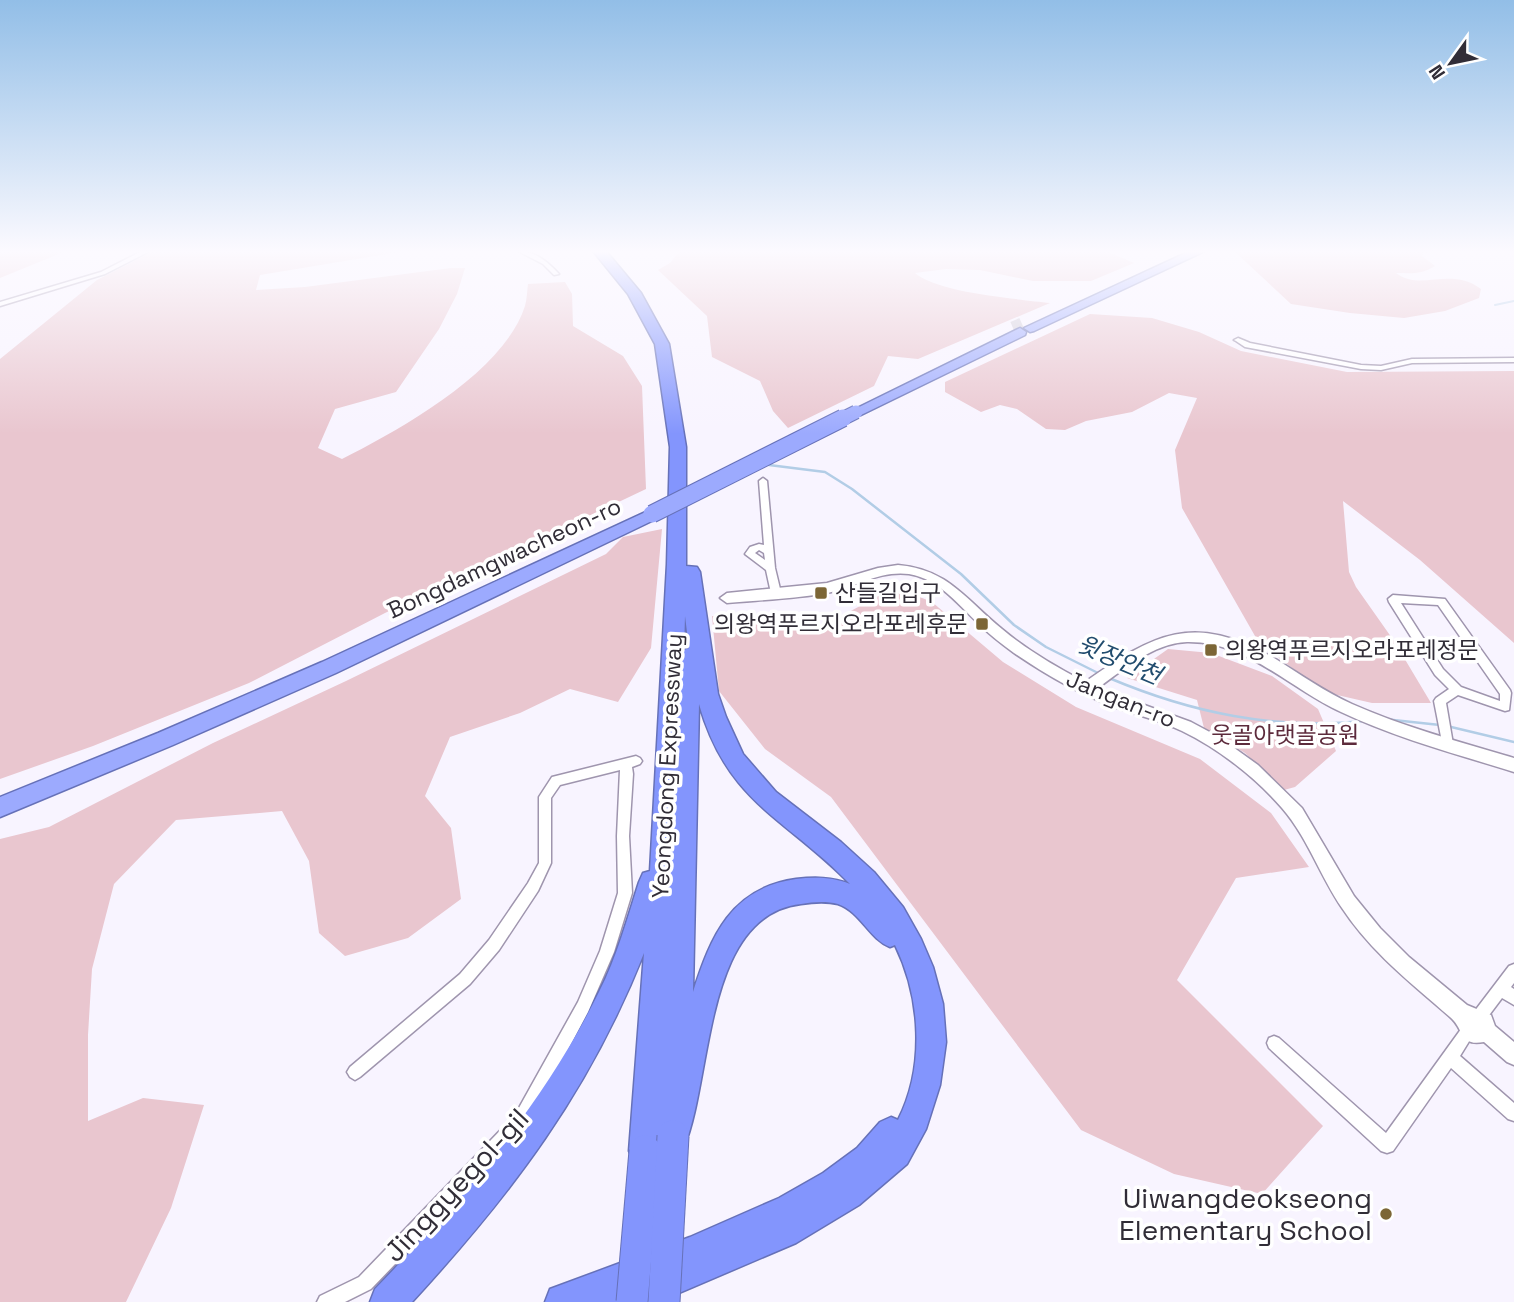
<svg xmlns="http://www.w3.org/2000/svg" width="1514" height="1302" font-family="'Space Grotesk','Noto Sans KR',sans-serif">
<rect width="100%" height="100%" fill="#f8f4ff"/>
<!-- green -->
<g fill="#e9c6cf">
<polygon points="0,251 66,251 0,278"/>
<path d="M154 251H405L260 275 256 290 305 287 451 268H465L457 294 439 329 396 392 335 409 318 448 342 459C401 429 504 372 525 306 527 299 527 291 528 284L565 282 572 294 573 326 623 356 642 386 646 489 385 613 249 683 93 746 0 779V359L97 280Z"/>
<path d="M676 251H1106L1134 263 1091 281H1033L980 270 946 269 915 273C938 293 1018 299 1050 303L918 359 888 356 874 386 788 428 773 411 760 381 712 357 707 316 658 270 670 263 678 253Z"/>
<path d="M1234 251H1438L1423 253 1422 256 1435 266C1421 275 1410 273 1396 273 1421 292 1450 266 1481 289L1479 298 1445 311 1404 318 1350 313 1291 304Z"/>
<polygon points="1090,314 1152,318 1199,332 1241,351 1347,372 1514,371 1514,643 1420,560 1343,501 1349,572 1356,587 1394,641 1431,703 1372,703 1324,692 1259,643 1182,508 1175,450 1197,398 1169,393 1132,412 1086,421 1065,430 1046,429 1017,409 1000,405 981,412 945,392 945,382"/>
<polygon points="662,529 651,648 618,702 570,689 520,713 450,737 425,796 451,828 461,899 408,938 345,956 319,933 309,861 282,811 176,820 114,884 92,969 88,1035 88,1121 143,1098 204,1105 171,1208 126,1302 0,1302 0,839 49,827 213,743 346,681 606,554 623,537"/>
<polygon points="895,587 932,602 1003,662 1076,707 1200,759 1271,813 1309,867 1236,878 1177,980 1323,1126 1262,1194 1174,1174 1081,1130 831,797 765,749 719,691 712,616 812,632"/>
<polygon points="1168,649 1211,653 1272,676 1318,709 1336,751 1295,787 1284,790 1245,753 1204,728 1197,700 1127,678"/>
</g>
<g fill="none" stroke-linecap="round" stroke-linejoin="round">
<!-- stream-far1 -->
<polyline stroke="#b2cde6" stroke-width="2" points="1495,305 1514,301"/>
<!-- stream -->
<g stroke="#b2cde6" stroke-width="2.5">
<polyline points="769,465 825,472 852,489 961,574 1014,625 1046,647 1100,674"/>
<path d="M1109 678C1192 713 1274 730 1364 721"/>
<polyline points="1384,719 1440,725"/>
<polyline points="1447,726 1514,742"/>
</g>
<!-- trunk-tunnel -->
<polyline stroke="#d0ccd7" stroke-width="13" stroke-dasharray="13 6" stroke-linecap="butt" points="1013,328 1022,324"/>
<!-- minor casing -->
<g stroke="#9f95ae" stroke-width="3">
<g id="minor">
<polygon points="142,251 150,251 105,274 0,306 0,302 101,272"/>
<path d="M518 251C535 251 548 262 559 274L554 275 543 264Z"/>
<polygon points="1238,338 1250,343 1361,365 1381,366 1412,359 1514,358 1514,362 1412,363 1381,370 1361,369 1245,347 1236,341 1234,340"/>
<path d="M763 478 767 481 775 568 781 593 776 596 771 593 766 570 745 554 750 547 759 544 764 545 759 481ZM759 550 764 553 765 560 755 553Z"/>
<path d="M1393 595 1445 599 1510 690 1511 693 1509 710 1505 711 1458 695 1446 703 1453 744 1451 747 1447 749 1443 747 1434 701 1436 698 1449 689 1435 675 1389 602 1388 599ZM1401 603 1438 605 1500 694V701L1461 687 1443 669Z"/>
<polygon points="636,756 640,758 642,761 640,764 632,767 633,774 629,836 632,893 614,952 588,1012 527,1127 371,1289 345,1302 317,1302 320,1296 359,1277 515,1115 578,1002 600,951 618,893 617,836 620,770 560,785 551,798 551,863 538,891 499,950 470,984 360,1077 355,1080 350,1077 347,1072 350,1067 460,974 489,940 528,883 539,863 539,797 552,777"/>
<polygon points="1514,964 1514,983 1511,987 1514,989 1514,1005 1502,998 1484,1022 1479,1024 1474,1022 1472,1017 1474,1012 1509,966"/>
<polygon points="1469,1023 1474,1025 1476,1030 1460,1056 1514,1103 1514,1121 1508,1119 1451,1068 1393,1151 1387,1153 1381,1151 1269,1048 1267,1043 1269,1038 1274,1036 1279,1038 1386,1133 1464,1025"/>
</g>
</g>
<!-- tertiary casing -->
<g stroke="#9f95ae" stroke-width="3">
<path id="tertiary" d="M898 565C948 569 966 600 1002 629 1027 650 1056 667 1085 682 1155 633 1193 612 1274 658 1300 674 1325 692 1352 704 1404 727 1460 742 1514 758V772C1456 754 1396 738 1341 712 1290 689 1247 641 1187 642 1154 643 1124 669 1098 688L1191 722 1219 737 1258 765 1302 808 1354 896 1380 928 1409 957 1467 1005 1491 1015 1495 1026 1514 1042V1065L1507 1062 1484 1042C1459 1047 1464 1028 1450 1017 1411 983 1371 952 1342 908 1320 876 1308 838 1282 808 1255 777 1219 749 1182 731 1160 720 1135 715 1112 706 1077 693 1045 674 1014 653 1003 645 991 636 981 626 960 607 940 579 909 574 881 570 855 587 827 593 794 599 760 600 727 603L720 598 727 593 827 583 878 568Z"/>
</g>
<!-- trunk casing -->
<g stroke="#6671b8" stroke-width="3">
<g id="trunk">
<polygon points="1190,251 1205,251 1034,331 1030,332 1024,328"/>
<polygon points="1020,328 1026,332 1025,335 861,415 856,416 849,412"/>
<polygon points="652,509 660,514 658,518 336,673 173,745 0,817 0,797 158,733 322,662"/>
</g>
</g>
<!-- motorway casing -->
<g stroke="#6671b8" stroke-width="3">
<path id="motorway" d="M593 251H606L641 293 669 344 686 447V566L697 567 700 572 718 694 726 717 743 754 776 792 841 842 874 872 903 907 921 939 933 967 943 1004 946 1042 940 1085 926 1129 907 1164 859 1205 796 1243 658 1302H545L550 1289 690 1237 779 1198 823 1173 857 1148 880 1122 891 1117 898 1120C925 1067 921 998 895 945L890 947C869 939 861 912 838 904 826 901 813 902 801 904 703 915 713 1078 684 1147L673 1152 661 1146 656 1162 645 1167 634 1162 629 1151 644 953C588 1093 513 1192 412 1302H370L375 1289C462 1199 543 1105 599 992 617 957 627 919 639 882L643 873 650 871 667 564 670 447 655 344 628 294ZM685 616 689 648 684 650ZM699 704C728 804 785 817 850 884 832 877 815 877 796 879 731 888 711 936 693 992Z"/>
</g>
<!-- minor -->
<use href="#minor" fill="#fff" fill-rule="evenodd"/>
<!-- tertiary -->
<use href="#tertiary" fill="#fff" fill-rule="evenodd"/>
<!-- trunk -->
<use href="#trunk" fill="#9caafe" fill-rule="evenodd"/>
<!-- motorway -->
<use href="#motorway" fill="#8395fd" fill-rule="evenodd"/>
<!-- trunk-bridge-far1 casing -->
<g stroke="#6671b8" stroke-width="15" stroke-linecap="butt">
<polyline id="trunk-bridge-far1" points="840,420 856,412"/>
</g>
<!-- trunk-bridge casing -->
<g stroke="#6671b8" stroke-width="19" stroke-linecap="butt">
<polyline id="trunk-bridge" points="652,514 843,418"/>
</g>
<!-- motorway-bridge casing -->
<g stroke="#6671b8" stroke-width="33" stroke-linecap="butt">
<g id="motorway-bridge">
<polyline points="632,1302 645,1151"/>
<polyline points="664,1302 673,1136"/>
</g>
</g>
<!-- trunk-bridge-far1 -->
<use href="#trunk-bridge-far1" stroke="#9caafe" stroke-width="13"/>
<!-- trunk-bridge -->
<use href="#trunk-bridge" stroke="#9caafe" stroke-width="17"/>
<!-- motorway-bridge -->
<use href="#motorway-bridge" stroke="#8395fd" stroke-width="31"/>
</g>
<!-- sky -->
<linearGradient id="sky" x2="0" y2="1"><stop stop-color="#92bee7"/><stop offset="0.58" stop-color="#fcfaff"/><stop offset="1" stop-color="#fcfaff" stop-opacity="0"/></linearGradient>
<rect width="1514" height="434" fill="url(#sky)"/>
<!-- markers -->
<g fill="#7c6636" stroke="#fff" stroke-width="2.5">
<rect x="814" y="586" width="14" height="14" rx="3.5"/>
<rect x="975" y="617" width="14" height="14" rx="3.5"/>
<rect x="1204" y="643" width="14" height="14" rx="3.5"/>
<circle cx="1386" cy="1214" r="7"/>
</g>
<g text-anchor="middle" stroke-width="7" stroke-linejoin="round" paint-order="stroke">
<!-- street labels -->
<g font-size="23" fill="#312d37" stroke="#fff">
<text transform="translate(504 558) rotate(-25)" y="8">Bongdamgwacheon-ro</text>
<text transform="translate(1121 699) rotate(22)" y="8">Jangan-ro</text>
<text transform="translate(667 766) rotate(-87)" y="8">Yeongdong Expressway</text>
</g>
<!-- poi labels -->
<g font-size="23" fill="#312d37" stroke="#fff" text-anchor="start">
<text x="835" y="601">산들길입구</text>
<text x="968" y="632" text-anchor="end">의왕역푸르지오라포레후문</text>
<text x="1225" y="658">의왕역푸르지오라포레정문</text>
</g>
<!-- park labels -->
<g font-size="23" fill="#5d2b3c" stroke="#fff">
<text x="1285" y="743">웃골아랫골공원</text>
</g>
<!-- water labels -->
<g font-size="24" font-style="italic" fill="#214c6e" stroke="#fff">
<text transform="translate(1119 660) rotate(23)" y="8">윗장안천</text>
</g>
<!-- near-street labels -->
<g font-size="28" fill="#312d37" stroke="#fff">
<text transform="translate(456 1185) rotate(-47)" y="10">Jinggyegol-gil</text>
</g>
<!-- near-poi labels -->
<g font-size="28" fill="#312d37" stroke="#fff" text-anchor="end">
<text x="1372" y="1208">Uiwangdeokseong<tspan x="1372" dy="32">Elementary School</tspan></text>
</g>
</g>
<!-- north arrow -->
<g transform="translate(1451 63) rotate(237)" stroke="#ffffff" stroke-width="5" paint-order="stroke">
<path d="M0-5L12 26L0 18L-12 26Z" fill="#312d37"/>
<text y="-10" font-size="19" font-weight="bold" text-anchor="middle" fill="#312d37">N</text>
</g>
</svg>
